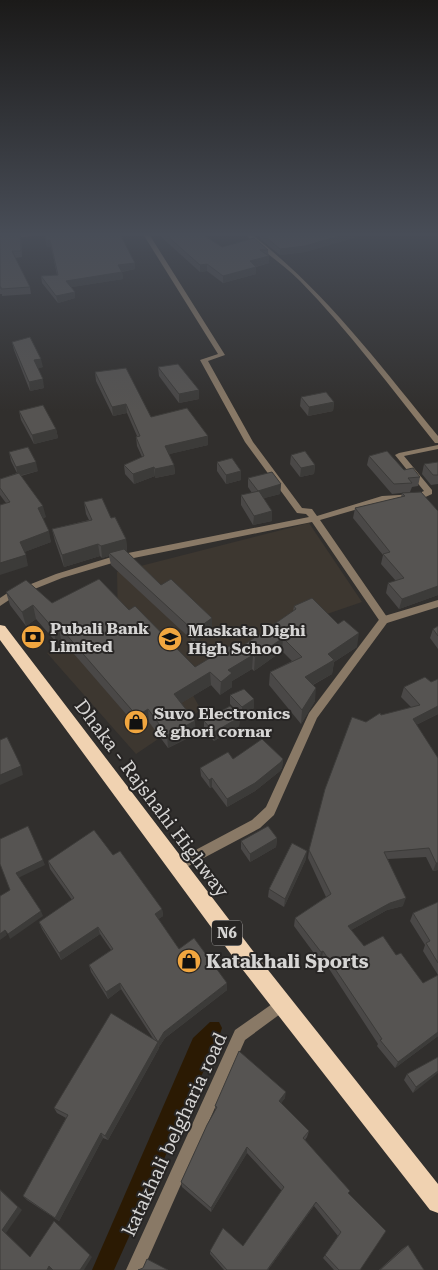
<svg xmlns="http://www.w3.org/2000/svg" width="438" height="1270" font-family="'Roboto Serif',serif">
<rect width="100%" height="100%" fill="#312f2d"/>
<!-- built -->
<polygon fill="#3d3730" points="309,523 362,602 292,626 184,679 201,710 136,754 47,653 118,620 117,572"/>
<!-- water -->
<polygon fill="#2b1a03" points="210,1022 219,1022 222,1028 219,1037 114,1270 92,1270 193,1038"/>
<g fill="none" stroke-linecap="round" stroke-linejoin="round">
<!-- minor -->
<g fill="#897966" fill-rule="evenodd">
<polygon points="17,234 35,234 32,236 0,239 0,235"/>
<polygon points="143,234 149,234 225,355 208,361 253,442 302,508 312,509 317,516 382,496 417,494 424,491 395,455 399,453 438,445 438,449 404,456 432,490 432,494 419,500 382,502 320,520 387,617 389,620 387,623 381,623 312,522 119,561 62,578 12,598 0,606 0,598 6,594 56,574 118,555 309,517 306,514 297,513 245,442 200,360 218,354"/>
<path d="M245 234H251C325 291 379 364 438 436V443H435C391 388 349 331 300 281 283 264 262 251 245 234Z"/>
</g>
<!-- tertiary -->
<g fill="#897966" fill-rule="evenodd">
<polygon points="438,600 438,607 387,623 317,718 274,815 260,828 181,870 177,872 173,870 171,866 173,862 252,820 266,807 309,713 381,617"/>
<polygon points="282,997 287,999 289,1004 287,1009 245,1040 143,1270 126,1270 235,1030"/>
</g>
<!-- trunk -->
<polygon fill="#f0d2b1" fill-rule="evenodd" points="0,625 5,626 253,951 438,1184 438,1213 430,1210 239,965 0,640"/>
</g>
<!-- wall -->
<g fill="#4a4847">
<polygon points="0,234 21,234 22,257 15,258 30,287 31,294 2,296 2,294 0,294"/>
<polygon points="44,234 120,234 135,263 135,269 122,272 123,279 71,287 75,292 75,298 58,303 42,283 41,276 57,275 51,247 47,247"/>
<polygon points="158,234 202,234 222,247 268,250 269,263 256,267 256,274 223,283 207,271 200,272"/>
<polygon points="257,234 367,234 305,252 280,255 260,239 260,235"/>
<polygon points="12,342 43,367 38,368 44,388 30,391 14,350"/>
<polygon points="158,367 199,399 179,403 159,376"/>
<polygon points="95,372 151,417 208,445 169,454 174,465 175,474 155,478 155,476 134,484 125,474 124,465 142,457 137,446 136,437 137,436 127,413 113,416 96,381"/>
<polygon points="301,397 334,402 333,411 308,416 300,406"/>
<polygon points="19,411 56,429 58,438 34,444 21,420"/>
<polygon points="9,452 38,471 21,476 46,517 43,518 51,542 24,552 28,566 6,503 0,495 0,479 17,473 11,461"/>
<polygon points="291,455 315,465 314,474 300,477 290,464"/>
<polygon points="369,456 420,477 418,486 412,487 410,492 392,494 367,465"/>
<polygon points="217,462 241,471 241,480 226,484 217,471"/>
<polygon points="438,462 438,484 431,485 422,474 424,464"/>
<polygon points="248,478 281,484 280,494 264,498 272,521 253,525 241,505 241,495 252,493 248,487"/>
<polygon points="402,493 438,511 438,595 399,609 386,593 388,583 396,581 381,564 383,555 353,518 355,508 401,497"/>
<polygon points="84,502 111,518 126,539 127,551 126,552 161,585 212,630 195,643 111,565 109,556 102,558 100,556 64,567 55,541 52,529 89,520 86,514"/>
<polygon points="6,592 52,603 129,610 195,667 238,649 293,611 294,606 357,647 334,662 332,674 313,685 315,701 301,724 269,685 270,672 292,661 282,651 254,671 252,669 232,681 232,687 220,695 211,685 181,703 196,734 168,748 149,722 139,729 61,639 56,642 36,619 26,626 10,605"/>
<polygon points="438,626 438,649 430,638 433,629"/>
<polygon points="438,679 438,714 416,725 438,758 438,870 433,871 426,857 388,859 403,906 387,910 351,930 364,946 396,955 423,983 438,975 423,951 425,945 410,921 413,913 438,902 438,1036 395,1068 377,1046 378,1044 322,958 319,960 294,926 295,918 326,897 308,858 309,850 366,722 411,707 401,697 404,687 431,682"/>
<polygon points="230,695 254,699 254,708 242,716 230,704"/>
<polygon points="240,717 239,726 214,741 204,730 204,721"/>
<polygon points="233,759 283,759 282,768 280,771 255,791 227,807 212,787 210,788 201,776 200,768"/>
<polygon points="277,838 276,847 250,862 241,849 241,841"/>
<polygon points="113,855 162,909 163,916 158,919 179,949 227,983 227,990 165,1038 159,1047 159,1046 159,1048 108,1140 103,1138 59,1221 27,1200 23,1196 66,1118 57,1113 54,1108 154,1040 121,989 108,999 91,972 89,965 111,950 100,934 61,960 42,929 39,922 72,900 50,869 48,861"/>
<polygon points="306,859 284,907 268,897 269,889"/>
<polygon points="438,1057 413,1093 404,1080 407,1074"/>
<polygon points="285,1098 281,1103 309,1131 307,1137 305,1140 348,1193 360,1270 334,1270 323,1258 338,1236 314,1206 268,1270 224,1270 210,1254 210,1251 243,1246 282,1191 247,1153 211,1212 182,1187 181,1182 215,1111 215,1106"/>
<polygon points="408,1245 424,1270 379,1270 402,1249"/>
</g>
<!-- shaded-wall -->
<g fill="#3c3b39">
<polygon points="346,234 367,234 305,252 280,255 280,249"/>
<polygon points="50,240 51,247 47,247 46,241"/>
<polygon points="269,256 269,263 250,268 250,261"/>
<polygon points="135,263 135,269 119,272 118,265"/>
<polygon points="207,264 207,271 200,272 200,265"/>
<polygon points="256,267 256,274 223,283 223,276"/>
<polygon points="122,272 123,279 67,288 66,281"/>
<polygon points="75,292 75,298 58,303 56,296"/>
<polygon points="41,359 43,367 36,369 34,360"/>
<polygon points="43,379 44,388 30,391 29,382"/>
<polygon points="199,390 199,399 179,403 179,394"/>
<polygon points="334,402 333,411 308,416 309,407"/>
<polygon points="126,404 127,413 113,416 112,407"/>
<polygon points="56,429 58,438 34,444 32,435"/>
<polygon points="208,436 208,445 166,455 165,446"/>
<polygon points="36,462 38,471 18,476 16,467"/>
<polygon points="174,465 175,474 155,478 155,469"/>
<polygon points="315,465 314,474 300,477 301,468"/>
<polygon points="154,467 155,476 134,484 133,474"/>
<polygon points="241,471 241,480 226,484 226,475"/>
<polygon points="281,484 280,494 257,500 258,491"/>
<polygon points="43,506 46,517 40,519 38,508"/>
<polygon points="272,511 272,521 253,525 254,516"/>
<polygon points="49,531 51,542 22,553 20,542"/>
<polygon points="126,539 127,551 111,555 109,553 109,556 102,558 101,546"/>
<polygon points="98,544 100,556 64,567 62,555"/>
<polygon points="26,555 28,566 0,575 0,563"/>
<polygon points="438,586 438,595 399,609 402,599"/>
<polygon points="33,605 36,619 26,626 22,612"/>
<polygon points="212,618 212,630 195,643 194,631"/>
<polygon points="58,625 61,639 56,642 53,628"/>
<polygon points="359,633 357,647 334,662 332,674 303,690 305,677 328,654"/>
<polygon points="283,638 282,651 254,671 255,657"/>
<polygon points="253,655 252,669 232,681 232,687 220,695 221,682 228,670"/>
<polygon points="210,672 211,685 175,707 174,694"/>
<polygon points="316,688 315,701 301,724 302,710"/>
<polygon points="254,699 254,708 242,716 242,707"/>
<polygon points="438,706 438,714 410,728 413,719"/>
<polygon points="148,709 149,722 139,729 137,716"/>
<polygon points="240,717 239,726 214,741 214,732"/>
<polygon points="195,721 196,734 168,748 167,735"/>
<polygon points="283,759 282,768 280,771 255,791 227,807 227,799"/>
<polygon points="21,766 23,775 0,785 0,775"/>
<polygon points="212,778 212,787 210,788 209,780"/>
<polygon points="277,838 276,847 250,862 250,854"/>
<polygon points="307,851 306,859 284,907 285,899"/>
<polygon points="43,860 45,865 18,878 16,873"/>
<polygon points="436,863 438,863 438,870 433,871"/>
<polygon points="406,898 403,906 387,910 346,933 348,926 390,903"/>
<polygon points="162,909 163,916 156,921 155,914"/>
<polygon points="41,911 43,916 10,939 8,934"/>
<polygon points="98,927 100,934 61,960 59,953"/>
<polygon points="5,930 7,935 0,940 0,934"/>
<polygon points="323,951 322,958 319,960 321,952"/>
<polygon points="120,983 121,989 108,999 106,992"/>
<polygon points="227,983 227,990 165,1038 159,1047 158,1042 164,1032"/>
<polygon points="438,1032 438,1036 395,1068 398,1062"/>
<polygon points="158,1042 159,1048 108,1140 105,1136"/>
<polygon points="438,1071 438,1073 413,1093 416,1087"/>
<polygon points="286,1092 285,1098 278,1107 279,1101"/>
<polygon points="101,1133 103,1138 59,1221 55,1218"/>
<polygon points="247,1147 247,1153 211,1212 211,1208"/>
<polygon points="0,1189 22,1210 6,1233 33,1260 30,1257 2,1230"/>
<polygon points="316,1202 314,1206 268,1270 267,1270"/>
<polygon points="90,1255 92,1257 84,1270 80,1270"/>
<polygon points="49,1266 53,1269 52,1270 47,1270"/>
</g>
<!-- building -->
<g fill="#565452" stroke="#3c3b39">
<polygon points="0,234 20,234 21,251 12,251 30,287 1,289 1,287 0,287"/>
<polygon points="44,234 120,234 135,263 118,265 122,272 66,281 75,292 56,296 41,276 58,275 50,240 46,241"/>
<polygon points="165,234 202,234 222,247 254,238 268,250 260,250 269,256 250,261 256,267 223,276 207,264 200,265"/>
<polygon points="262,234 346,234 305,246 280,249"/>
<polygon points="30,337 41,359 34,360 43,379 29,382 12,342"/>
<polygon points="178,364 199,390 179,394 158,367"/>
<polygon points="126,368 151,417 187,408 208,436 165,446 174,465 155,469 154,467 133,474 124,465 144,456 136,437 140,436 126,404 112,407 95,372"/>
<polygon points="326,392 334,402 309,407 301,397"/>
<polygon points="43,405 56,429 32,435 19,411"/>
<polygon points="28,447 36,462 16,467 9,452"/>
<polygon points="305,451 315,465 301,468 291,455"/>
<polygon points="387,451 404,470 413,468 420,477 408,478 412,483 394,484 369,456"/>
<polygon points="232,458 241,471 226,475 217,462"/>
<polygon points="438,462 438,475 433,475 424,464"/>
<polygon points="272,472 281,484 258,491 248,478"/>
<polygon points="19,473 43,506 38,508 49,531 20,542 26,555 0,563 0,505 10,502 0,488 0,479"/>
<polygon points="259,491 272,511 254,516 241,495"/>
<polygon points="421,492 438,511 438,586 402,599 388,583 404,578 383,554 390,552 355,508 405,496 402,493"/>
<polygon points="102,498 111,518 115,517 126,539 101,546 98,544 62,555 52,529 92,520 84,502"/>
<polygon points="124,549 161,585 171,579 212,618 194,631 109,553"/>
<polygon points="99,579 129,610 135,606 195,667 233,644 238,649 296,609 294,606 312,598 338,624 344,620 359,633 328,654 334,660 305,677 316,688 302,710 270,672 302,657 283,638 255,657 253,655 228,670 232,673 221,682 210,672 174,694 195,721 167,735 148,709 137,716 58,625 53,628 33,605 22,612 6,592 26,580 52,603"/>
<polygon points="438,626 438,636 433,629"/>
<polygon points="425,677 431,682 438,679 438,706 413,719 438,758 438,863 436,863 429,848 384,852 406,898 390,903 348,926 364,946 383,936 396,955 401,953 423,983 438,975 438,1032 398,1062 380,1040 382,1039 323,951 321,952 295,918 331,894 309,850 325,789 352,717 366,722 380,713 381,715 420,705 404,687"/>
<polygon points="244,689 254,699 242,707 230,695"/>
<polygon points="230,706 240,717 214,732 204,721"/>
<polygon points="7,737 21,766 0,775 0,740"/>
<polygon points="262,739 283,759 281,762 255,783 227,799 212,778 209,780 200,768 228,752 233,759"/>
<polygon points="28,826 43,860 16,873 41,911 8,934 5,930 0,934 0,896 10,890 0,864 0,839"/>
<polygon points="268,826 277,838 250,854 241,841"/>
<polygon points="94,830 113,855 120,851 162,909 155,914 179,949 194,938 227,983 164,1032 158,1042 120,983 106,992 89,965 113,949 98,927 59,953 39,922 74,898 48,861"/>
<polygon points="292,843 307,851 285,899 269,889"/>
<polygon points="438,902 438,963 426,943 430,941 413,913"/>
<polygon points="111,1013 158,1042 105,1136 101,1133 55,1218 23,1196 68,1115 54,1108"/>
<polygon points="239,1051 286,1092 279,1101 309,1131 303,1138 350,1191 348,1193 386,1231 360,1270 339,1270 325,1255 341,1232 316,1202 267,1270 227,1270 210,1251 223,1228 243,1246 284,1187 247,1147 211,1208 181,1182 207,1125 217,1107 215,1106"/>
<polygon points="438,1057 438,1071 416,1087 407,1074"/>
<polygon points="0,1190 18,1207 2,1230 30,1257 54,1221 90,1255 80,1270 53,1270 49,1266 47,1270 0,1270"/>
<polygon points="408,1245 424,1270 380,1270"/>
<polygon points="147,1259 168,1270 138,1270 143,1268"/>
</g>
<!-- sky -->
<linearGradient id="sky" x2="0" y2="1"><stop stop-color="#1b1a19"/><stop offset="0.57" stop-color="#484d57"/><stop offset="1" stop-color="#484d57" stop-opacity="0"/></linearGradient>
<rect width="438" height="411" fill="url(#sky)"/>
<!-- icons -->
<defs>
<g id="bank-disc" transform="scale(1.25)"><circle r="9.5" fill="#f1a63f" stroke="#272524"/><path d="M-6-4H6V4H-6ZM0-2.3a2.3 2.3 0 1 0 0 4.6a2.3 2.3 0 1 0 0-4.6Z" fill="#111"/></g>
<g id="university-disc" transform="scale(1.25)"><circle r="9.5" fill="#f1a63f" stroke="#272524"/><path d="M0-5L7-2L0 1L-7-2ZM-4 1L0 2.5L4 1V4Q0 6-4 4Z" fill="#111"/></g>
<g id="shop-disc" transform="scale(1.25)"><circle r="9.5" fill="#f1a63f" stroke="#272524"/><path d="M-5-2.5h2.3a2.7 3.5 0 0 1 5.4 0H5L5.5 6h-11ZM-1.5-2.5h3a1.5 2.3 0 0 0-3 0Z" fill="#111"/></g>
</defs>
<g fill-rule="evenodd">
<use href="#bank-disc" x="33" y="637"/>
<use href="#university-disc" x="170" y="639"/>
<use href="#shop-disc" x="136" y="722"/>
<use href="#shop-disc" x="189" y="961"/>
</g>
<g text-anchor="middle" stroke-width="4" stroke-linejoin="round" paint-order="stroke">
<!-- shield labels -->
<rect fill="#272524" stroke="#a2a09f" stroke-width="1" x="212" y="920.5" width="30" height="25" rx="4"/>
<g font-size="15" font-weight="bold" fill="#d6d5d4">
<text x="227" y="938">N6</text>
</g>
<!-- poi labels -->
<g font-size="16" font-weight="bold" fill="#d6d5d4" stroke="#272524" text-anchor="start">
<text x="50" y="634">Pubali Bank<tspan x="50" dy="18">Limited</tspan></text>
<text x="188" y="636">Maskata Dighi<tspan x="188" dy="18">High Schoo</tspan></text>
<text x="154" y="719">Suvo Electronics<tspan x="154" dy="18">&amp; ghori cornar</tspan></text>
</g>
<!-- near-street labels -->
<g font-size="19" fill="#d6d5d4" stroke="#272524">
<text transform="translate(152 798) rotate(53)" y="7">Dhaka - Rajshahi Highway</text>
<text transform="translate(174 1134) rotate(-65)" y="7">katakhali belgharia road</text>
</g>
<!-- near-poi labels -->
<g font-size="19" font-weight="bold" fill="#d6d5d4" stroke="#272524" text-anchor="start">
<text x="206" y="968">Katakhali Sports</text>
</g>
</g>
</svg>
